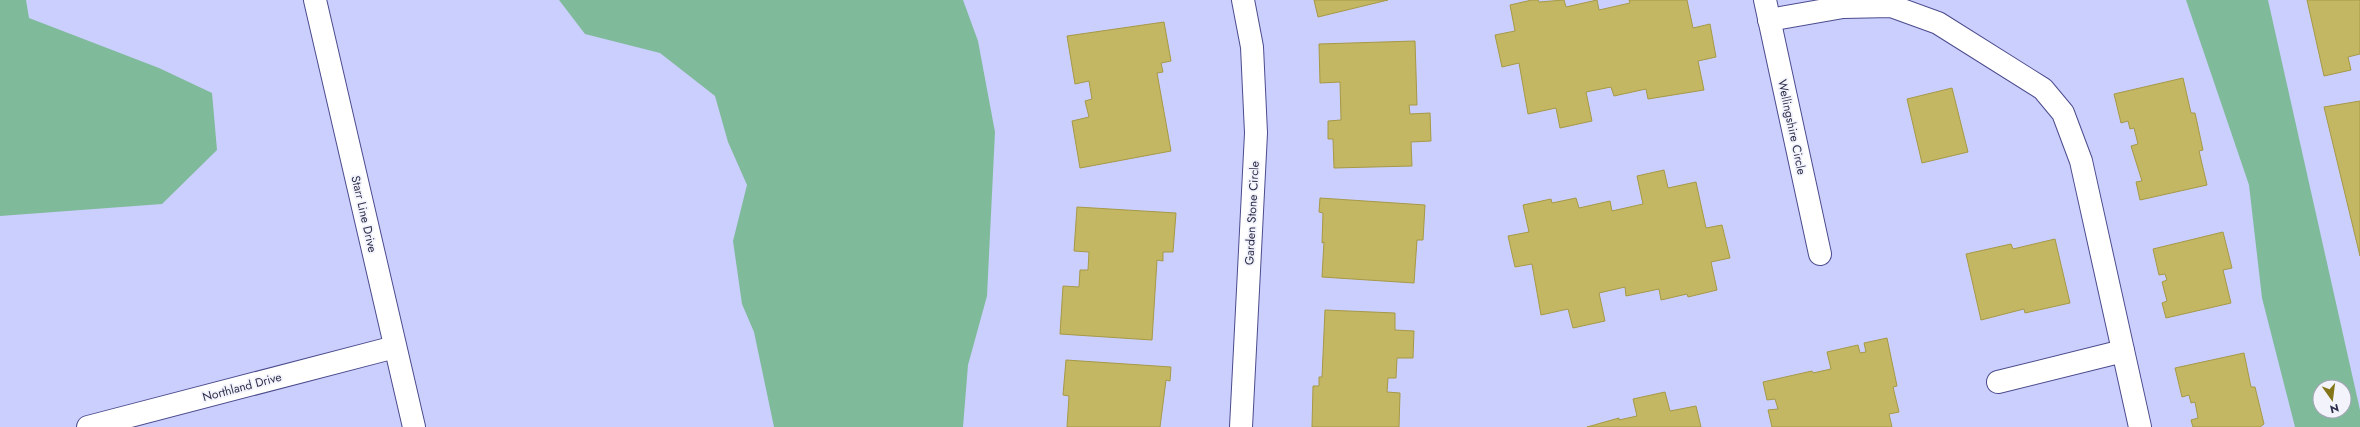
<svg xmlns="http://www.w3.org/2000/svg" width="2360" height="427" font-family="Jost,sans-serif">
<rect width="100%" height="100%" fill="#cbcffd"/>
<!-- green -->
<g fill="#7fba9b" fill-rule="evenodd">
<polygon points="0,0 26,0 29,18 159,68 212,93 217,150 162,204 0,216"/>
<polygon points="559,0 963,0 978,41 995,132 987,296 968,365 963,427 774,427 754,332 742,304 733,241 747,185 728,142 715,96 660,53 585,34"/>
<path d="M2186 0H2268L2360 410V427H2295L2262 298 2249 185ZM2320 387H2344V411H2320Z"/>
</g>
<!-- building -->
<g fill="#c4b764" stroke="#a69946">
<polygon points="1314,0 1388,0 1318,17"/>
<polygon points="1532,0 1538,0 1539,2 1564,0 1566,7 1597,0 1599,10 1630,3 1629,0 1687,0 1693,28 1710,24 1716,57 1698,61 1704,90 1648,99 1646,89 1614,96 1611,87 1586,92 1592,121 1560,128 1556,108 1528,114 1519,63 1502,67 1495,35 1515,31 1510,5"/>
<polygon points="2307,0 2360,0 2360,54 2348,57 2351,70 2324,76"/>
<polygon points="1164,22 1171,61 1161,63 1163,72 1157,73 1171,151 1080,168 1072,121 1089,117 1085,101 1092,99 1089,81 1075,84 1067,36"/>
<polygon points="1415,41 1417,105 1409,105 1410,114 1430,113 1431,141 1411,142 1412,166 1334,168 1333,139 1328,139 1328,121 1341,120 1340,82 1320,83 1319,44"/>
<polygon points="2183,78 2191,113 2195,113 2203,150 2199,151 2207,185 2140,200 2136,182 2142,181 2131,146 2138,144 2134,128 2130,129 2128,121 2121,123 2114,94"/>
<polygon points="1952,88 1968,152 1922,163 1907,99"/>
<polygon points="2360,101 2360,256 2324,107"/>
<polygon points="1664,170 1668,188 1696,182 1706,228 1722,225 1730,258 1711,262 1717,290 1688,297 1687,294 1661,300 1659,289 1626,296 1625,287 1599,293 1605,321 1573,328 1568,309 1541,315 1532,264 1515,267 1508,236 1529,232 1523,205 1551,199 1552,203 1576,198 1579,208 1610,201 1612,211 1643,204 1637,176"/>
<polygon points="1320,198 1425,205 1423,240 1417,240 1414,283 1322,277 1324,242 1322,243 1323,213 1319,212"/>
<polygon points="1077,207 1176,213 1173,252 1163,252 1163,261 1157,260 1152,340 1060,334 1063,286 1079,287 1080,270 1088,270 1089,252 1074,251"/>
<polygon points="2223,232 2232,268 2223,270 2231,303 2166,318 2162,303 2167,301 2162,282 2167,280 2165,274 2159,275 2153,249"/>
<polygon points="2055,239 2070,303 2025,313 2024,309 1981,320 1966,254 2011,244 2013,249"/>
<polygon points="1325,310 1395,313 1395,330 1414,331 1413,358 1397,358 1396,378 1388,378 1387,392 1400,393 1399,427 1312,427 1313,386 1319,386 1319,377 1322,377"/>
<polygon points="1887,338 1897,386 1893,387 1899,412 1889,414 1892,427 1772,427 1768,410 1778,409 1775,399 1767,400 1763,382 1812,371 1813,373 1831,369 1827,352 1858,345 1860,353 1866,352 1864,343"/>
<polygon points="2244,353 2251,387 2255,387 2264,424 2260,427 2193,427 2191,420 2198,418 2195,402 2191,403 2189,395 2182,397 2175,368"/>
<polygon points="1066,360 1171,367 1170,381 1166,380 1160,427 1067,427 1069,396 1063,395"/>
<polygon points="1665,392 1670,411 1696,406 1701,427 1587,427 1619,418 1619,420 1637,416 1633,399"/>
</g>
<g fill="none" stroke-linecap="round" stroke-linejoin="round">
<!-- minor casing -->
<g stroke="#4b4b8d" stroke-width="24">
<g id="minor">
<polyline points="315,0 414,427"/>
<polyline points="1765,0 1820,254"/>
<polyline points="1769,20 1843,7 1891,6 1938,23 2043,89 2063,113 2081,161 2140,427"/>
<polyline points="1998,382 2123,351"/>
<polyline points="88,427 395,347"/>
<polyline points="1241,427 1256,133 1252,47 1243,0"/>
</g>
</g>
<!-- minor -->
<use href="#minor" stroke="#fff" stroke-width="22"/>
</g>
<g text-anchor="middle" stroke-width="3.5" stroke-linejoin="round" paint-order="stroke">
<!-- street labels -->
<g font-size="12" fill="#2d2e4c" stroke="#f2f3fb">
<text transform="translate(1792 127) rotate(78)" y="4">Wellingshire Circle</text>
<text transform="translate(1252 213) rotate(-87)" y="4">Garden Stone Circle</text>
<text transform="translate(364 214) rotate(77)" y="4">Starr Line Drive</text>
<text transform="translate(242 387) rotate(-15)" y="4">Northland Drive</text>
</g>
</g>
<!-- north arrow -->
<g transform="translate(2332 399) rotate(166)"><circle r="19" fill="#f2f3fb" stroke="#a3a4b5"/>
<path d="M0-3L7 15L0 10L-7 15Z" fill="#837518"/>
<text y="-6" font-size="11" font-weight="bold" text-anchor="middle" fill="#2d2e4c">N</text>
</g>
</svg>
